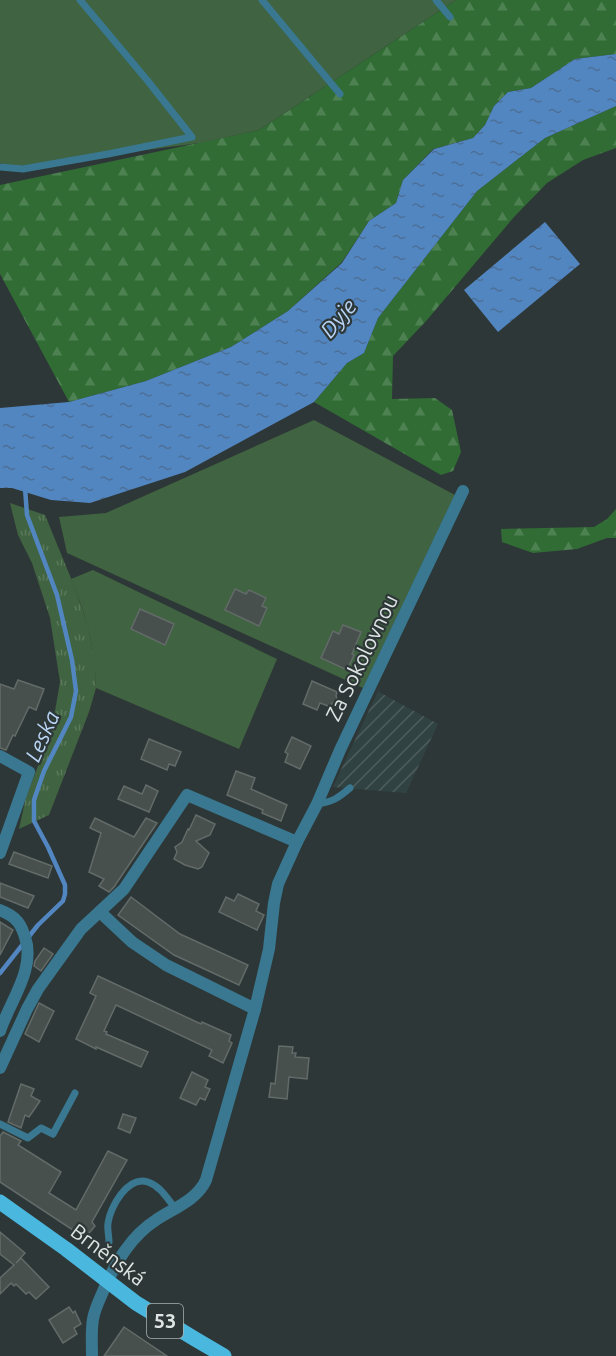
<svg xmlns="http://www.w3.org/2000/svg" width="616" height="1356" font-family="Ubuntu,sans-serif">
<defs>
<pattern id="industrial-furrows" width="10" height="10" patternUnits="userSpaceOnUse" patternTransform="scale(1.5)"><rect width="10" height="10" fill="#314242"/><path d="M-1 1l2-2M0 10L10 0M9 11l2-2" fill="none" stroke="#4e5d5d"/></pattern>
<pattern id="grass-tufts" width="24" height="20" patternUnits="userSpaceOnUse" patternTransform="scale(1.5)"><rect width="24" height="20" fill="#406341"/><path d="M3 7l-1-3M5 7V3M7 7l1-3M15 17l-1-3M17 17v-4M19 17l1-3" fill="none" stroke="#5b795c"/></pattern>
<pattern id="forest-firs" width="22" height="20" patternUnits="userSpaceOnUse" patternTransform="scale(1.5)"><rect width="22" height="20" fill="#306c34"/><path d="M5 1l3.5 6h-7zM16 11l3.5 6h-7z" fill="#4e8151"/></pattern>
<pattern id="water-ripples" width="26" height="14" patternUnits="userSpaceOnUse" patternTransform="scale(1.5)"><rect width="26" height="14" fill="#5286c1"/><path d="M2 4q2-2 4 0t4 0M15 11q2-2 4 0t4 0" fill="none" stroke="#4d6f96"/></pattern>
</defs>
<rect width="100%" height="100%" fill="#2e3737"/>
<!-- industrial -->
<polygon fill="url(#industrial-furrows)" points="380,687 379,692 438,724 406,793 333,787"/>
<!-- grass -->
<polygon fill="url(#grass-tufts)" points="10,503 45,515 75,588 88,626 95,661 96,688 89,712 49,815 19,829 26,797 38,766 55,711 60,682 50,618 32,563 18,535"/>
<!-- forest -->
<g fill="url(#forest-firs)">
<polygon points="456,0 616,0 616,54 575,59 531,88 508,92 494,106 485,125 473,138 433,149 403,180 396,203 369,221 342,262 288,311 231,347 146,381 69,402 0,274 0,185 259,130"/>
<polygon points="616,106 616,148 583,160 547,183 514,217 427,320 393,356 392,399 435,398 452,410 461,452 453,471 441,475 314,402 347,363 364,353 378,318 477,191 545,138"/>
<polygon points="616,509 616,538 607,538 577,549 533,553 502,542 501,529 594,527 607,519"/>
</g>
<!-- garden -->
<g fill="#406341">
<polygon points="0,0 456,0 259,130 200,143 14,167 0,163"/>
<polygon points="314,420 455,495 363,688 67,553 59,517 106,513"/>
<path d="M93 570 277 659 239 749 96 688C95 647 87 617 71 579Z"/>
</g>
<!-- water -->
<g fill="url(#water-ripples)">
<polygon points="616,54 616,106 545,138 477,191 378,318 364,353 347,363 314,402 185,472 90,503 51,500 12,488 0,488 0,408 69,402 146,381 231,347 288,311 342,263 369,221 396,203 403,180 434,149 473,138 485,125 494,106 508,92 531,88 575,59"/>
<polygon points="545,222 580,264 498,332 464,290"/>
</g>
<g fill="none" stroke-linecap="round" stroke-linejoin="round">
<!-- stream -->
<polyline stroke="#5286c1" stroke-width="4.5" points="0,973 38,925 63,901 65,894 65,885 48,847 34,821 34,800 44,771 71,717 76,691 72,660 57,595 27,515 25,488"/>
</g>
<!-- building -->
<g fill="#47504d" stroke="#626b68" stroke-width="1.5">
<polygon points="235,589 246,594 249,590 266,598 262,606 267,608 259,626 225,610"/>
<polygon points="140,609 174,624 165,645 131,629"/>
<polygon points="343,625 361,632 352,654 354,655 347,670 321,658 333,631 339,634"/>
<polygon points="18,680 44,689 36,710 29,707 15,736 13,735 6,750 0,748 0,684 14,689"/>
<polygon points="312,681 337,692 336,696 338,701 332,703 331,707 320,703 317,710 303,704"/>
<polygon points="292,737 311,746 300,769 285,762 288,754 285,752"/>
<polygon points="149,739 181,752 175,766 169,764 167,770 141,759"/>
<polygon points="236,771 255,778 251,789 287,805 281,821 262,813 263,810 227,795"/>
<polygon points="146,785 158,791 149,812 118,799 124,786 142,794"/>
<polygon points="196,815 215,824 210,835 196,841 209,853 202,867 198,869 185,865 174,859 177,852 175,847 182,842 188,829 189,830"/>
<polygon points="95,818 134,837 146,818 157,823 114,887 109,892 99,886 104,879 89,872 101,833 90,828"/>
<polygon points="14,852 52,866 48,878 9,864"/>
<polygon points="0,883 34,896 28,908 0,897"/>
<polygon points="238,894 259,904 256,911 264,915 257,930 219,912 226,897 234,901"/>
<polygon points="131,897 180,934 248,965 239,985 174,955 118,915"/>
<polygon points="0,922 13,930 0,955"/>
<polygon points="44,948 53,954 41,971 34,966 35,961"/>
<polygon points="98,976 201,1024 202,1022 231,1035 229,1041 232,1043 223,1063 209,1056 212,1050 116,1005 104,1031 107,1032 106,1034 148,1052 141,1067 96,1047 96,1049 76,1039 96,996 90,993"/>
<polygon points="39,1003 54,1011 39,1042 25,1034"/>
<polygon points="279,1046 293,1047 292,1053 296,1053 295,1057 309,1058 307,1079 289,1077 287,1099 269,1097 271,1083 275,1084"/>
<polygon points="192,1072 208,1080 205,1087 210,1089 205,1100 200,1098 196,1105 180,1098"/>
<polygon points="21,1084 34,1089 31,1096 40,1101 29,1117 25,1115 21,1128 8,1122"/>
<polygon points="123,1114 136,1118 130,1133 118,1128"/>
<polygon points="3,1132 21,1141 18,1145 61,1172 49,1193 76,1210 108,1151 127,1160 92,1222 95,1226 85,1238 0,1182 0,1136"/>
<polygon points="0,1232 25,1253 16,1263 21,1258 49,1287 36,1299 29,1292 26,1294 16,1284 14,1286 11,1283 0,1294 0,1278 14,1265 0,1254"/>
<polygon points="69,1307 73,1313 75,1311 81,1324 74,1328 77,1334 63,1343 49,1320"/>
<polygon points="124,1327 167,1356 104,1356"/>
</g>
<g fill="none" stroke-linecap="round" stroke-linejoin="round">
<!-- lane -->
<g stroke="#397890" stroke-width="7">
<polyline points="262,0 340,94"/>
<polyline points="436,0 450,17"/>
<polyline points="0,167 23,169 108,154 192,137 147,80 80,0"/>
<path d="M317 804C333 802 338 798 350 788"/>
<polyline points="0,1124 28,1138 41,1128 53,1134 75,1093"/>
<path d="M109 1242C109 1235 107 1229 108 1223 110 1207 128 1175 148 1182 160 1186 167 1198 175 1208"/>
</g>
<!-- street -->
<g stroke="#397890" stroke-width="12">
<polyline points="0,756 29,772 0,853"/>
<path d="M0 910C6 913 12 915 16 920 21 924 23 931 25 937 36 969 10 1001 0 1031"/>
<polyline points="100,912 132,942 166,965 255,1009"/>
<polyline points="0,1068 27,1009 38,989 81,929 124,889 187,795 297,842"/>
<path d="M92 1356C92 1344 91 1331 93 1319 95 1308 100 1299 104 1289 116 1262 131 1236 156 1220 174 1208 197 1200 206 1180L255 1009 269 949 274 903 278 884 297 842 317 804 340 750 463 491"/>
</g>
<!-- primary -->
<polyline stroke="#4ab7de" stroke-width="15" points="0,1202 66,1249 136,1303 195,1339 224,1356"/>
</g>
<g text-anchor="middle" stroke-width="4.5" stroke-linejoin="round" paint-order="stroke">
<!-- shield labels -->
<rect fill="#2e3737" stroke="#aab1b1" stroke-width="1.5" x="147" y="1304" width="36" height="34" rx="4.5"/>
<g font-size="20" font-weight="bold" fill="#dfe5e5">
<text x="165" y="1328">53</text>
</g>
<!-- street labels -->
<g font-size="21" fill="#dfe5e5" stroke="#2e3737">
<text transform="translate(362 658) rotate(-64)" y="7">Za Sokolovnou</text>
<text transform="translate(108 1255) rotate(37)" y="7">Brněnská</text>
</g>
<!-- water labels -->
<g font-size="22" font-style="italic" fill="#b9d5f6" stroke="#2e3737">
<text transform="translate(338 318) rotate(-50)" y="8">Dyje</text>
<text transform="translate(42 736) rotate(-66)" y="8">Leska</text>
</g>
</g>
</svg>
